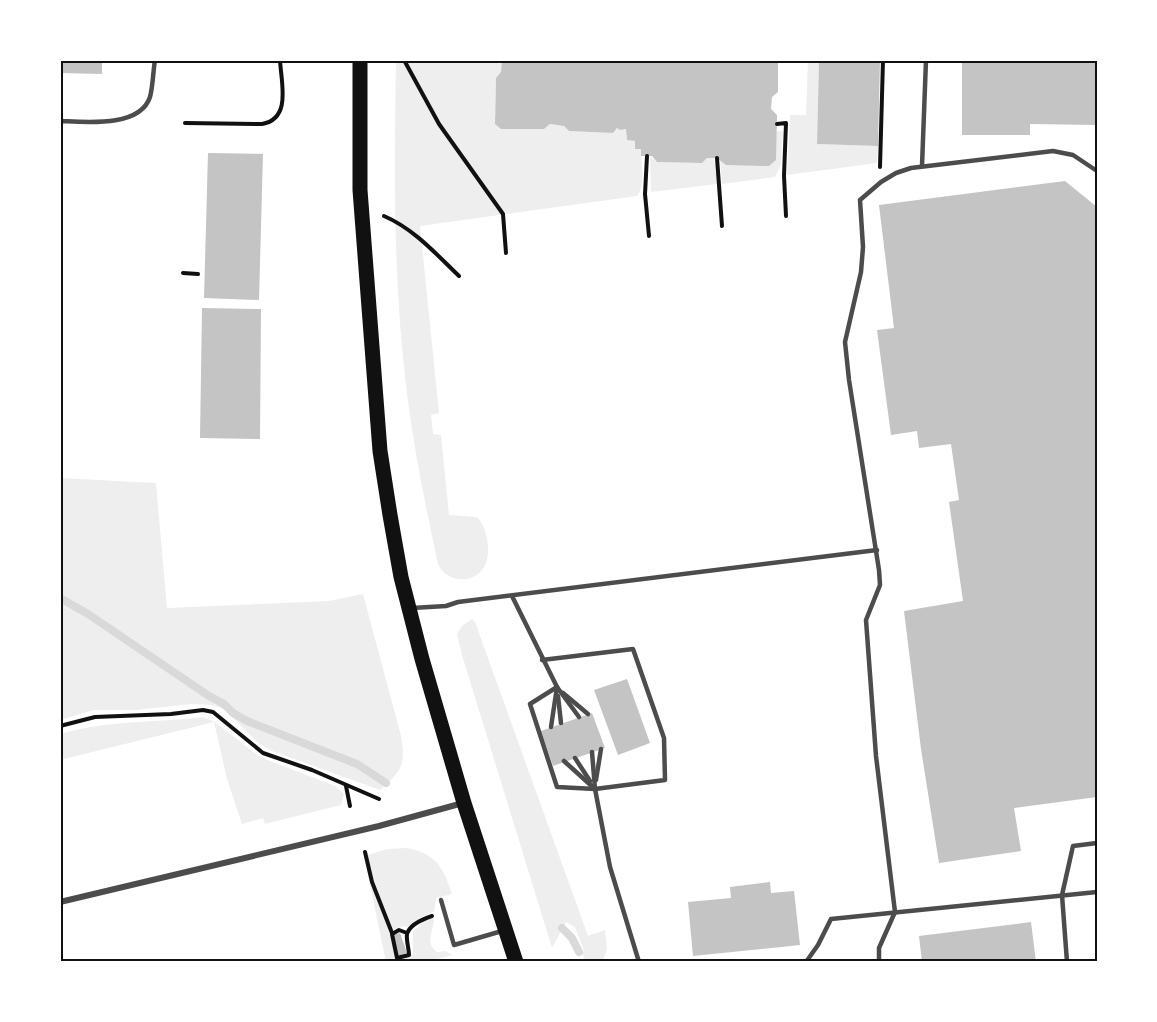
<svg xmlns="http://www.w3.org/2000/svg" width="1157" height="1022" font-family="'Sofia Sans Condensed',sans-serif">
<rect width="100%" height="100%" fill="#fff"/>
<!-- green -->
<g fill="#eee">
<path d="M396 60H502L501 72 496 78 495 123 501 129H544L550 124 564 126 569 131 613 133 617 128 620 130 626 129 627 140 635 141V148L641 149C641 162 646 184 637 196L420 226 439 413 431 415 433 434 441 435 449 515 477 517C488 528 493 557 482 570 470 585 445 581 438 564 426 508 414 451 407 393 393 283 394 171 396 60Z"/>
<polygon points="808,60 819,60 817,144 878,146 877,163 787,175 790,115 806,115"/>
<polygon points="777,131 783,131 781,164 775,177 722,184 720,159"/>
<polygon points="650,156 657,162 702,163 707,158 714,158 717,184 651,192"/>
<path d="M60 478 156 483 167 608 329 601 363 594 401 736C406 766 402 770 380 790L272 751 258 743 224 709 212 705 191 704 136 710H94L60 720Z"/>
<polygon points="472,619 475,622 588,936 605,930 607,950 602,962 585,962 582,952 584,951 575,927 566,922 552,948 462,655 457,634 462,626"/>
<path d="M203 717 215 722 260 757 335 786 344 794 341 805 265 824 263 818 242 824 227 779 214 722 60 760V734C107 720 155 723 203 717Z"/>
<path d="M406 848C436 853 443 867 452 894L436 898 434 912 419 918 410 928 405 926 392 930 391 935 395 959 409 957 413 953V931L425 921 434 918C434 930 424 943 437 952L445 951 453 955 425 962H386L364 856 388 849Z"/>
</g>
<g fill="none" stroke-linecap="round" stroke-linejoin="round">
<!-- stream -->
<g stroke="#d9d9d9" stroke-width="8">
<polyline points="60,598 88,614 209,696 224,704 233,713 247,721 357,764 386,783"/>
<polyline points="562,928 572,938 579,952"/>
</g>
</g>
<!-- building -->
<g fill="#c4c4c4">
<polygon points="60,60 102,60 102,74 60,73"/>
<polygon points="502,60 778,60 778,92 772,97 771,109 777,115 776,160 769,166 726,165 717,158 707,158 702,163 657,162 652,156 641,156 641,149 635,149 635,141 627,140 626,129 620,130 617,128 613,133 569,131 564,126 550,124 544,129 501,129 495,124 496,78 501,72"/>
<polygon points="819,60 880,60 878,146 817,144"/>
<polygon points="962,60 1097,60 1097,125 1030,124 1030,135 962,135"/>
<polygon points="208,153 263,154 259,300 204,298"/>
<polygon points="1065,181 1097,207 1097,797 1014,808 1021,851 939,863 921,749 904,611 963,601 949,502 959,500 951,444 919,448 917,431 891,435 877,330 894,328 879,205"/>
<polygon points="202,308 261,309 260,439 200,438"/>
<polygon points="627,679 650,743 618,755 594,690"/>
<polygon points="592,713 605,748 553,766 541,731"/>
<polygon points="770,882 771,893 794,891 800,945 693,956 688,902 731,898 730,887"/>
<polygon points="1031,922 1036,962 922,962 919,936"/>
<polygon points="395,932 396,934 400,933 407,953 397,956 393,933"/>
</g>
<g fill="none" stroke-linecap="round" stroke-linejoin="round">
<!-- path -->
<g stroke="#111" stroke-width="4">
<polyline points="404,60 439,124 503,214 506,253"/>
<path d="M185 123 262 124C292 119 281 82 280 60"/>
<polyline points="777,124 786,123 784,176 786,216"/>
<polyline points="647,156 645,194 649,236"/>
<polyline points="717,158 722,226"/>
<polyline points="880,167 883,60"/>
<path d="M384 216C414 229 435 253 459 276"/>
<polyline points="183,273 198,274"/>
<polyline points="60,726 95,717 171,714 203,710 213,712 263,753 312,770 379,799"/>
<polyline points="346,786 350,806"/>
<polyline points="365,852 372,882 392,933"/>
<path d="M407 933 399 930 392 934 397 958 409 955C409 949 406 940 407 934 410 924 423 919 432 916"/>
</g>
<!-- service -->
<g stroke="#4c4c4c" stroke-width="4.5">
<path d="M60 121C85 122 140 128 150 97 153 86 153 72 155 60"/>
<polyline points="922,166 926,60"/>
<polyline points="512,596 557,687 579,717"/>
<polyline points="412,608 446,606 458,602 877,550"/>
<polyline points="542,660 633,649 664,738 665,780 595,789 557,787 530,704 557,687"/>
<polyline points="563,693 588,714"/>
<polyline points="558,696 561,723"/>
<polyline points="551,727 557,687"/>
<polyline points="592,752 595,789 610,867 639,962"/>
<polyline points="575,758 590,781"/>
<polyline points="564,761 595,789"/>
<polyline points="596,780 601,749"/>
<polyline points="441,900 454,945 502,931"/>
<polyline points="806,962 818,945 831,919 1097,892"/>
<polyline points="879,962 879,948 895,912 876,756 866,620 880,585 879,570 849,380 845,342 861,272 863,247 860,200 881,182 896,173 911,168 1053,151 1073,155 1097,171"/>
<polyline points="1067,962 1062,895 1073,846 1097,843"/>
</g>
<!-- minor -->
<polyline stroke="#4c4c4c" stroke-width="6" points="60,902 379,826 463,803"/>
<!-- primary -->
<polyline stroke="#111" stroke-width="15" points="360,60 360,190 380,451 390,515 401,577 422,659 464,803 516,962"/>
</g>
<!-- border -->
<rect width="1157" height="1022" fill="none" stroke="#ffffff" stroke-width="123"/>
<rect x="62" y="62" width="1034" height="898" fill="none" stroke="#111" stroke-width="2"/>
</svg>
